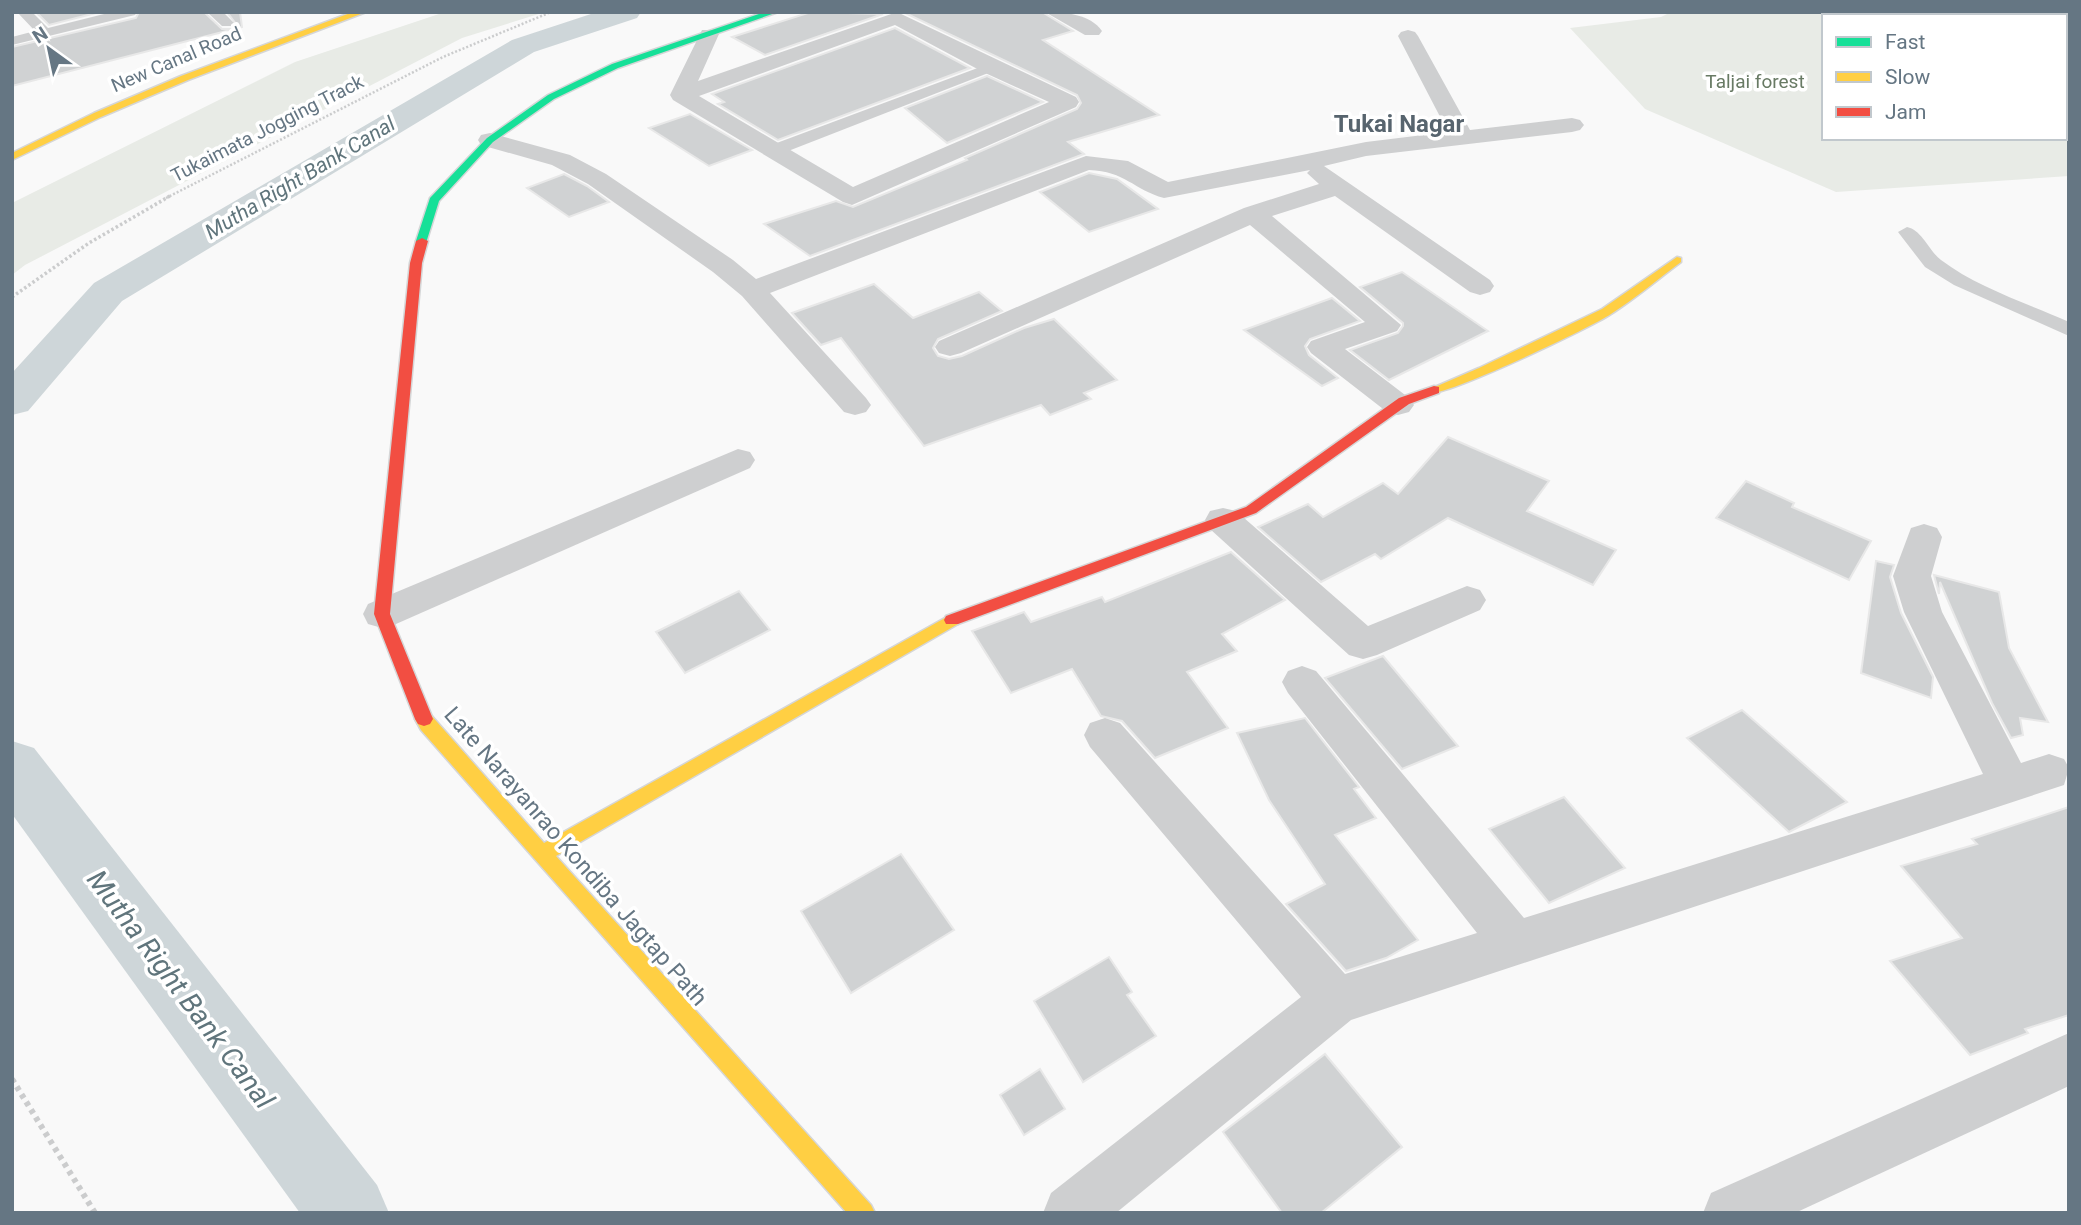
<svg xmlns="http://www.w3.org/2000/svg" width="2081" height="1225" font-family="Roboto,sans-serif">
<rect width="100%" height="100%" fill="#f9f9f9"/>
<!-- green -->
<g fill="#e8ebe6" fill-rule="evenodd">
<polygon points="445,12 545,12 462,38 25,265 12,275 12,203 295,62"/>
<path d="M1671 12H2069V176L1836 192 1645 109 1570 28 1661 17ZM1824 16H2065V138H1824Z"/>
</g>
<g fill="none" stroke-linecap="round" stroke-linejoin="round">
<!-- canal -->
<g fill="#ced6d9" fill-rule="evenodd">
<polygon points="597,12 641,12 637,18 534,52 122,301 28,411 12,415 12,373 94,283 512,40"/>
<polygon points="12,741 34,748 377,1185 389,1213 300,1213 12,814"/>
</g>
</g>
<!-- building -->
<g fill="#d0d2d3" stroke="#e8e8e8" stroke-width="2">
<polygon points="36,12 100,12 49,25"/>
<polygon points="139,12 204,12 222,29 232,29 236,24 227,12 240,12 242,27 12,86 12,47 136,18"/>
<polygon points="811,12 883,14 765,55 732,37"/>
<polygon points="908,12 1042,12 1073,31 1043,40 1159,115 1068,142 1084,154 810,256 764,224 836,201 853,207 967,160 965,158 1077,109 1081,103 1077,95 905,13"/>
<polygon points="895,28 970,68 778,140 718,104 724,102 712,94"/>
<polygon points="987,76 1043,102 947,143 905,108"/>
<polygon points="690,114 752,150 709,166 649,128"/>
<polygon points="1089,173 1117,179 1158,209 1089,232 1040,192"/>
<polygon points="564,174 587,186 609,202 569,217 527,188"/>
<polygon points="1402,272 1488,331 1389,380 1350,350 1398,333 1403,326 1403,323 1360,287"/>
<polygon points="874,284 913,318 979,292 1002,311 938,339 933,348 938,356 949,359 962,356 1024,328 1054,319 1117,380 1084,393 1091,399 1050,415 1041,405 924,446 841,338 821,345 792,313"/>
<polygon points="1332,298 1360,321 1310,339 1305,346 1309,355 1338,378 1322,386 1244,330"/>
<polygon points="1448,437 1549,481 1527,511 1616,550 1593,585 1448,518 1381,559 1375,554 1321,582 1258,527 1308,504 1323,517 1383,483 1398,494"/>
<polygon points="1746,481 1794,503 1792,507 1871,541 1849,580 1716,518"/>
<polygon points="1231,552 1285,600 1222,634 1237,651 1187,672 1228,728 1155,758 1122,721 1101,716 1072,669 1011,693 972,631 1024,612 1031,622 1102,597 1105,602"/>
<polygon points="1876,561 1894,565 1890,577 1901,613 1933,677 1931,698 1861,673"/>
<polygon points="1934,575 1999,592 2009,648 2048,722 2020,718 2023,735 2011,738 1992,703 1940,582 1939,594"/>
<polygon points="739,591 770,630 685,673 656,632"/>
<polygon points="1383,656 1458,746 1402,769 1325,678"/>
<polygon points="1742,710 1847,802 1789,832 1687,738"/>
<polygon points="1305,718 1359,787 1354,789 1376,818 1335,835 1418,940 1386,958 1346,971 1286,904 1325,884 1269,800 1237,733"/>
<polygon points="1564,797 1625,868 1549,903 1489,829"/>
<polygon points="2069,807 2069,1015 2025,1029 2028,1033 1970,1055 1890,961 1962,938 1901,866 1977,844 1972,839"/>
<polygon points="901,854 954,930 851,993 801,911"/>
<polygon points="1109,957 1132,992 1127,995 1156,1036 1083,1082 1034,1001"/>
<polygon points="1325,1054 1402,1147 1321,1213 1282,1213 1223,1132"/>
<polygon points="1040,1069 1065,1109 1024,1135 1000,1095"/>
</g>
<g fill="none" stroke-linecap="round" stroke-linejoin="round">
<!-- fast casing -->
<g stroke="#d5d6d7" stroke-width="3">
<polygon id="fast" points="765,12 778,12 618,68 554,99 493,142 439,201 426,243 416,241 430,198 487,138 548,95 612,64"/>
</g>
<!-- slow casing -->
<g stroke="#d5d6d7" stroke-width="3">
<g id="slow">
<polygon points="353,12 366,12 188,80 101,117 12,160 12,153 94,113 181,76"/>
<path d="M1677 257 1681 258V262C1658 279 1636 298 1611 314 1590 328 1447 396 1429 393L1428 390 1479 368 1602 309Z"/>
<polygon points="952,614 960,620 958,624 556,856 871,1205 875,1213 847,1213 421,730 415,719 418,714 424,712 430,714 544,843"/>
</g>
</g>
<!-- jam casing -->
<g stroke="#d5d6d7" stroke-width="3">
<g id="jam">
<polygon points="422,238 428,241 422,263 390,614 433,719 430,724 424,726 418,724 415,719 374,614 410,263 416,241"/>
<polygon points="1434,386 1439,387 1439,393 1409,404 1256,513 958,624 946,624 944,620 946,616 1246,507 1399,398"/>
</g>
</g>
<!-- path-far2 -->
<polyline stroke="#cbcccd" stroke-width="2.5" stroke-dasharray="2 2" stroke-linecap="butt" points="166,198 443,57 551,12"/>
<!-- path-far1 -->
<polyline stroke="#cbcccd" stroke-width="3.5" stroke-dasharray="2.5 2.5" stroke-linecap="butt" points="12,297 89,243 170,196"/>
<!-- path -->
<polyline stroke="#cbcccd" stroke-width="6" stroke-dasharray="4.5 4.5" stroke-linecap="butt" points="12,1079 95,1213"/>
<!-- lane -->
<g fill="#cecfd0" fill-rule="evenodd">
<polygon points="17,12 32,12 48,28 112,12 137,12 135,15 12,45 12,37 35,31"/>
<polygon points="207,12 223,12 234,23 232,26 222,26"/>
<polygon points="991,63 998,67 996,70 778,155 766,155 764,151 766,147"/>
<path d="M1907 227C1922 230 1929 251 1941 260 1978 288 2027 303 2069 322V336L1954 285 1925 267 1898 232Z"/>
</g>
<!-- street -->
<g fill="#cecfd0" fill-rule="evenodd">
<path d="M897 12 1076 97 1079 102 1076 107 852 205 843 202 673 100 670 95 702 30H716L719 34 698 81ZM895 25 983 72 1049 102 853 187 699 96Z"/>
<path d="M1045 12C1065 12 1090 14 1102 31L1099 35H1085Z"/>
<path d="M1408 30 1415 32 1418 36 1470 130 1572 118 1580 120 1584 125 1580 130 1572 132 1366 156 1324 166 1490 280 1494 286 1490 292 1480 295 1470 292 1335 196 1272 216 1401 325 1397 331 1345 349 1409 398 1414 405 1409 412 1398 415 1387 412 1311 353 1307 347 1311 341 1365 322 1250 225 961 353 950 356 939 353 935 347 939 341 1244 208 1319 184 1307 173 1310 170 1164 198C1134 190 1125 171 1089 170L770 293 866 398 871 405 866 412 855 415 844 412 742 296 713 272 588 184 552 165 481 145 478 140 481 135 490 133 570 155 606 174 733 260 756 279 1086 156 1128 161 1168 182 1366 142 1448 132 1398 36 1401 32Z"/>
<polygon points="2069,90 2069,104 2065,105 2065,91"/>
<polygon points="738,449 750,452 755,460 750,468 396,624 382,628 368,624 363,614 368,604"/>
<polygon points="1223,508 1236,511 1368,626 1467,586 1480,590 1486,600 1480,610 1377,655 1363,659 1349,655 1210,529 1205,520 1210,511"/>
<polygon points="1924,524 1937,528 1942,537 1931,576 1942,612 2021,763 2049,754 2064,759 2069,768 2064,785 1351,1020 1116,1213 1043,1213 1051,1193 1301,997 1090,747 1084,735 1090,723 1105,718 1120,723 1345,974 1477,933 1288,693 1282,682 1288,671 1302,666 1316,671 1524,918 1983,774 1904,612 1893,576 1911,528"/>
<polygon points="2069,1033 2069,1086 1795,1213 1703,1213 1711,1193"/>
</g>
<!-- fast -->
<use href="#fast" fill="#16e098" fill-rule="evenodd"/>
<!-- slow -->
<use href="#slow" fill="#ffcf43" fill-rule="evenodd"/>
<!-- jam -->
<use href="#jam" fill="#f24e42" fill-rule="evenodd"/>
</g>
<g text-anchor="middle" stroke-width="7" stroke-linejoin="round" paint-order="stroke">
<!-- far-street labels -->
<g font-size="19" fill="#657683" stroke="#fff">
<text transform="translate(176 59) rotate(-23)" y="7">New Canal Road</text>
<text transform="translate(267 128) rotate(-27)" y="7">Tukaimata Jogging Track</text>
</g>
<!-- far-park labels -->
<g font-size="19" fill="#687a64" stroke="#fff">
<text x="1755" y="88">Taljai forest</text>
</g>
<!-- far-water labels -->
<g font-size="21" font-style="italic" fill="#60757c" stroke="#fff">
<text transform="translate(300 178) rotate(-31)" y="7">Mutha Right Bank Canal</text>
</g>
<!-- street labels -->
<g font-size="23" fill="#657683" stroke="#fff">
<text transform="translate(576 856) rotate(49)" y="8">Late Narayanrao Kondiba Jagtap Path</text>
</g>
<!-- far-district labels -->
<g font-size="24" font-weight="bold" fill="#57646e" stroke="#fff">
<text x="1399" y="132">Tukai Nagar</text>
</g>
<!-- near-water labels -->
<g font-size="28" font-style="italic" fill="#60757c" stroke="#fff">
<text transform="translate(181 989) rotate(53)" y="10">Mutha Right Bank Canal</text>
</g>
</g>
<!-- border -->
<rect width="2081" height="1225" fill="none" stroke="#657683" stroke-width="28"/>
<!-- legend -->
<rect x="1822" y="14" width="245" height="126" fill="#ffffff" stroke="#c1c8cd" stroke-width="2"/>
<rect x="1836" y="37" width="35" height="10" fill="#16e098" stroke="#c1c8cd" stroke-width="2"/>
<text x="1885" y="49" font-size="21" fill="#657683">Fast</text>
<rect x="1836" y="72" width="35" height="10" fill="#ffcf43" stroke="#c1c8cd" stroke-width="2"/>
<text x="1885" y="84" font-size="21" fill="#657683">Slow</text>
<rect x="1836" y="107" width="35" height="10" fill="#f24e42" stroke="#c1c8cd" stroke-width="2"/>
<text x="1885" y="119" font-size="21" fill="#657683">Jam</text>
<!-- north arrow -->
<g transform="translate(49 49) rotate(327)" stroke="#ffffff" stroke-width="5" paint-order="stroke">
<path d="M0-5L12 26L0 18L-12 26Z" fill="#657683"/>
<text y="-10" font-size="19" font-weight="bold" text-anchor="middle" fill="#657683">N</text>
</g>
</svg>
